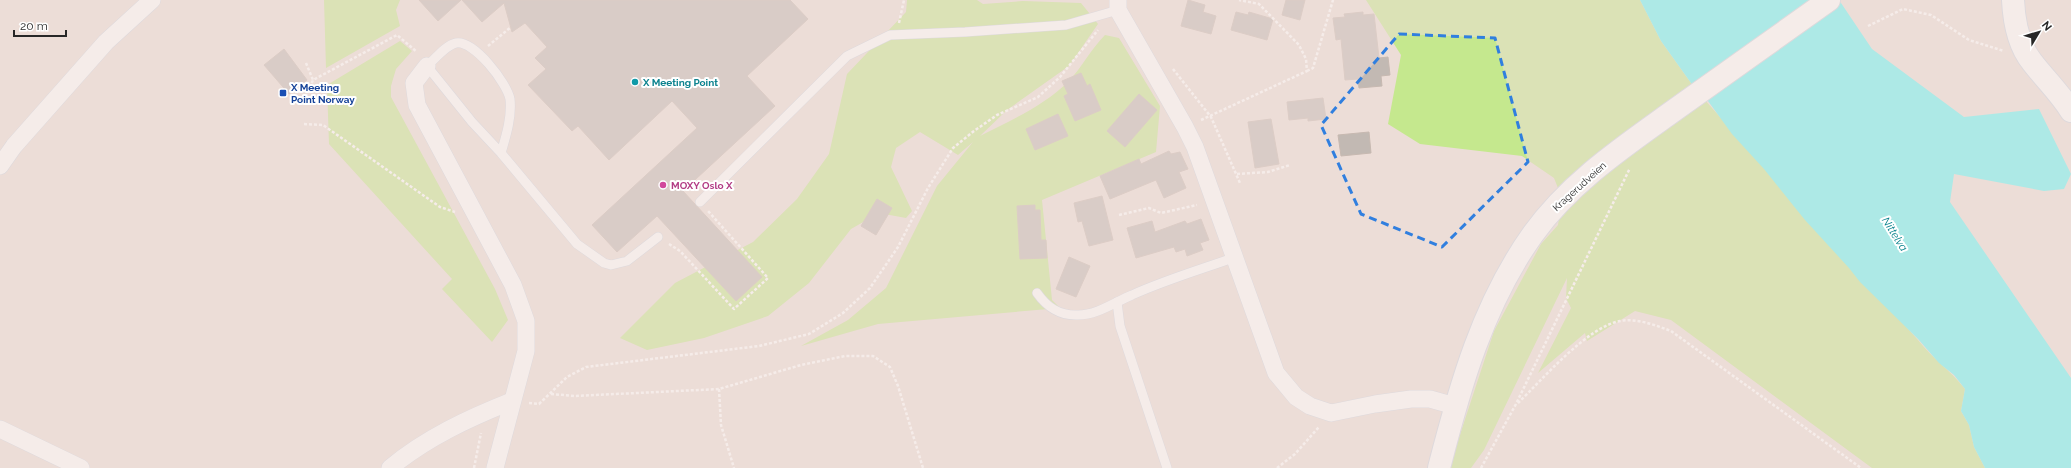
<svg xmlns="http://www.w3.org/2000/svg" width="2071" height="468" font-family="Raleway,sans-serif">
<rect width="100%" height="100%" fill="#ecddd7"/>
<!-- green -->
<g fill="#c5e88e">
<polygon points="324,0 400,0 396,10 400,26 326,68"/>
<path d="M907 0H977L983 4 1023 1 1081 3 1098 24 1069 66 1007 110 980 136C1011 120 1044 106 1069 81 1082 67 1091 49 1105 35L1119 38 1160 106 1156 152 1042 200 1052 300 1060 308 878 324 801 346 848 320 886 288 937 186 973 142 958 155 920 132 896 148 891 167 912 211 906 218 879 213 851 229 809 283 768 316 704 338 647 350 620 338 675 283 753 242 797 199 829 154 847 74 906 12Z"/>
<path d="M1366 0H1640L1661 41 1696 90 1918 340C1932 358 1951 371 1965 389L1961 411 1969 425 1974 447 1985 468H1872L1671 320 1635 311 1587 341 1585 333 1538 373 1571 308 1566 298 1567 278 1484 450 1471 468H1449L1494 331 1541 244 1558 225 1562 198 1554 178 1522 156 1420 144 1388 124 1401 55Z"/>
<polygon points="400,41 412,51 396,69 391,86 391,97 495,289 508,320 492,342 442,289 452,279 329,144 327,85"/>
</g>
<!-- water -->
<polygon fill="#5ff9f8" points="1640,0 1839,0 1872,49 1964,117 2039,109 2071,174 2064,189 2044,191 1954,174 1950,202 2071,378 2071,468 1985,468 1974,447 1969,425 1961,411 1965,389 1954,375 1939,363 1918,339 1860,282 1849,268 1805,220 1764,169 1732,134 1708,101 1696,90 1661,41"/>
<!-- building -->
<g fill="#c2b9b3" stroke="#c7b9b1">
<polygon points="419,0 461,0 438,21"/>
<polygon points="462,0 790,0 808,19 747,76 775,106 683,191 762,277 736,301 657,216 617,252 592,225 697,128 672,101 609,160 578,126 572,131 528,85 546,69 535,58 547,47 525,23 512,32 504,3 482,22"/>
<polygon points="1188,0 1205,5 1203,12 1216,16 1211,34 1181,26"/>
<polygon points="1286,0 1305,0 1300,20 1282,15"/>
<polygon points="1236,12 1248,15 1249,12 1273,19 1267,40 1231,30"/>
<polygon points="1363,12 1363,15 1374,14 1379,58 1388,57 1390,75 1381,76 1382,86 1359,88 1358,79 1345,80 1341,39 1336,40 1333,18 1345,17 1344,14"/>
<polygon points="284,49 307,80 289,94 264,65"/>
<polygon points="1081,73 1087,86 1090,84 1101,110 1075,121 1064,96 1068,94 1062,81"/>
<polygon points="1139,94 1157,110 1125,147 1107,131"/>
<polygon points="1323,98 1326,119 1308,121 1308,118 1289,120 1287,102"/>
<polygon points="1058,114 1068,136 1035,150 1026,129"/>
<polygon points="1271,119 1279,164 1255,168 1248,122"/>
<polygon points="1369,132 1371,153 1341,156 1338,135"/>
<polygon points="1169,151 1171,154 1180,152 1188,169 1179,172 1186,188 1164,198 1156,180 1110,199 1100,176 1139,159 1141,164"/>
<polygon points="1102,196 1113,240 1089,246 1082,221 1078,222 1074,203"/>
<polygon points="877,199 892,208 876,235 861,226"/>
<polygon points="1035,205 1035,210 1040,210 1041,240 1046,240 1047,258 1020,259 1017,206"/>
<polygon points="1201,219 1209,240 1200,243 1203,250 1187,256 1185,249 1176,252 1174,247 1136,258 1127,228 1152,221 1155,232 1185,221 1187,224"/>
<polygon points="1069,257 1090,266 1076,297 1056,289"/>
</g>
<g fill="none" stroke-linecap="round" stroke-linejoin="round">
<!-- lane casing -->
<g stroke="#ccd6e2" stroke-width="10">
<g id="lane">
<path d="M501 153C506 136 512 117 510 99 507 83 474 40 456 43 446 45 435 59 427 66L472 122 501 153 577 244 604 263 611 265 627 261 658 237"/>
<polyline points="700,202 847,56 890,35 965,32 1066,25 1118,10"/>
<path d="M1037 293C1047 307 1059 316 1078 315 1097 315 1115 302 1132 295 1165 280 1199 270 1233 258"/>
<polyline points="1117,302 1120,326 1167,468"/>
</g>
</g>
<!-- street casing -->
<g stroke="#ccd6e2" stroke-width="18">
<g id="street">
<polyline points="1118,0 1118,10 1185,127 1195,147 1276,373 1296,397 1310,406 1331,413 1375,404 1411,399 1430,399 1455,406"/>
<polyline points="427,66 414,83 417,105 513,285 526,321 526,351 495,468"/>
<polyline points="0,166 14,146 106,42 152,0"/>
<polyline points="0,429 81,468"/>
<path d="M390 468C426 438 469 418 512 401"/>
</g>
</g>
<!-- secondary casing -->
<g stroke="#ccd6e2" stroke-width="24">
<g id="secondary">
<path d="M2013 0C2014 21 2019 46 2032 62 2045 79 2060 93 2071 111"/>
<path d="M1439 468C1460 386 1483 304 1533 234 1570 182 1626 145 1676 109 1727 73 1778 36 1829 0"/>
</g>
</g>
<!-- path -->
<g stroke="#fff" stroke-width="2.5" stroke-dasharray="3 2" stroke-linecap="butt">
<polyline points="899,23 904,0"/>
<polyline points="1868,26 1903,9 1931,15 1969,40 2004,51"/>
<polyline points="488,46 511,27"/>
<polyline points="306,63 313,80 397,35 417,52"/>
<polyline points="1173,69 1211,117 1240,183"/>
<polyline points="1307,71 1313,68 1333,0"/>
<polyline points="306,97 313,80"/>
<polyline points="1201,120 1307,71 1306,59 1299,45 1259,4 1239,0"/>
<polyline points="304,124 323,125 440,207 455,212"/>
<polyline points="1237,174 1268,172 1290,165"/>
<polyline points="1119,215 1149,208 1161,213 1197,205"/>
<polyline points="669,244 680,251 734,309 768,278 708,211"/>
<polyline points="719,389 721,425 734,468"/>
<polyline points="551,394 575,396 719,389 801,365 845,356 873,356 890,367 898,386 923,468"/>
<polyline points="529,403 539,404 567,377 586,367 759,346 809,334 843,313 870,288 898,247 928,188 953,148 974,131 997,115 1038,97 1060,77 1098,30"/>
<path d="M1518 403C1543 379 1587 327 1620 321 1637 318 1655 325 1671 331L1861 468"/>
<polyline points="474,468 481,433"/>
<polyline points="1277,468 1295,454 1319,427"/>
<polyline points="1481,468 1516,404 1630,168"/>
</g>
<!-- lane -->
<use href="#lane" stroke="#fff" stroke-width="9"/>
<!-- street -->
<use href="#street" stroke="#fff" stroke-width="17"/>
<!-- secondary -->
<use href="#secondary" stroke="#fff" stroke-width="22"/>
</g>
<!-- marked area -->
<path d="M0 0H2071V468H0ZM1399 34 1495 38 1528 162 1442 247 1361 214 1321 125Z" fill="#ecddd7" fill-opacity=".55" fill-rule="evenodd"/>
<path fill="none" stroke="#307fdf" stroke-width="3" stroke-dasharray="8 5" stroke-linejoin="round" d="M1399 34 1495 38 1528 162 1442 247 1361 214 1321 125Z"/>
<!-- markers -->
<circle fill="#0f9aa8" stroke="#fff" stroke-width="1.5" cx="635" cy="82" r="4"/>
<rect fill="#1a4fb4" stroke="#fff" stroke-width="1.5" x="279" y="89" width="8" height="8" rx="2"/>
<circle fill="#d1479c" stroke="#fff" stroke-width="1.5" cx="663" cy="185" r="4"/>
<g text-anchor="middle" stroke-width="4" stroke-linejoin="round" paint-order="stroke">
<!-- culture labels -->
<g font-size="10" font-weight="bold" fill="#0d838f" stroke="#fff" text-anchor="start">
<text x="643" y="86">X Meeting Point</text>
</g>
<!-- transit labels -->
<g font-size="10" font-weight="bold" fill="#164399" stroke="#fff" text-anchor="start">
<text x="291" y="91">X Meeting<tspan x="291" dy="12">Point Norway</tspan></text>
</g>
<!-- hotel labels -->
<g font-size="10" font-weight="bold" fill="#b23c85" stroke="#fff" text-anchor="start">
<text x="671" y="189">MOXY Oslo X</text>
</g>
<!-- street labels -->
<g font-size="10" fill="#272727" stroke="#fff">
<text transform="translate(1579 186) rotate(-42)" y="4">Kragerudveien</text>
</g>
<!-- water labels -->
<g font-size="11" font-style="italic" fill="#04818b" stroke="#fff">
<text transform="translate(1895 234) rotate(58)" y="4">Nittelva</text>
</g>
</g>
<!-- north arrow -->
<g transform="translate(2039 32) rotate(52)" stroke="#ffffff" stroke-width="3" paint-order="stroke">
<path d="M0-3L7 15L0 10L-7 15Z" fill="#272727"/>
<text y="-6" font-size="11" font-weight="bold" text-anchor="middle" fill="#272727">N</text>
</g>
<!-- scale -->
<path d="M14 30v6h52v-6" fill="none" stroke="#272727" stroke-width="2"/>
<text x="20" y="30" font-size="12" fill="#272727" stroke="#ffffff" stroke-width="3" paint-order="stroke">20 m</text>
</svg>
